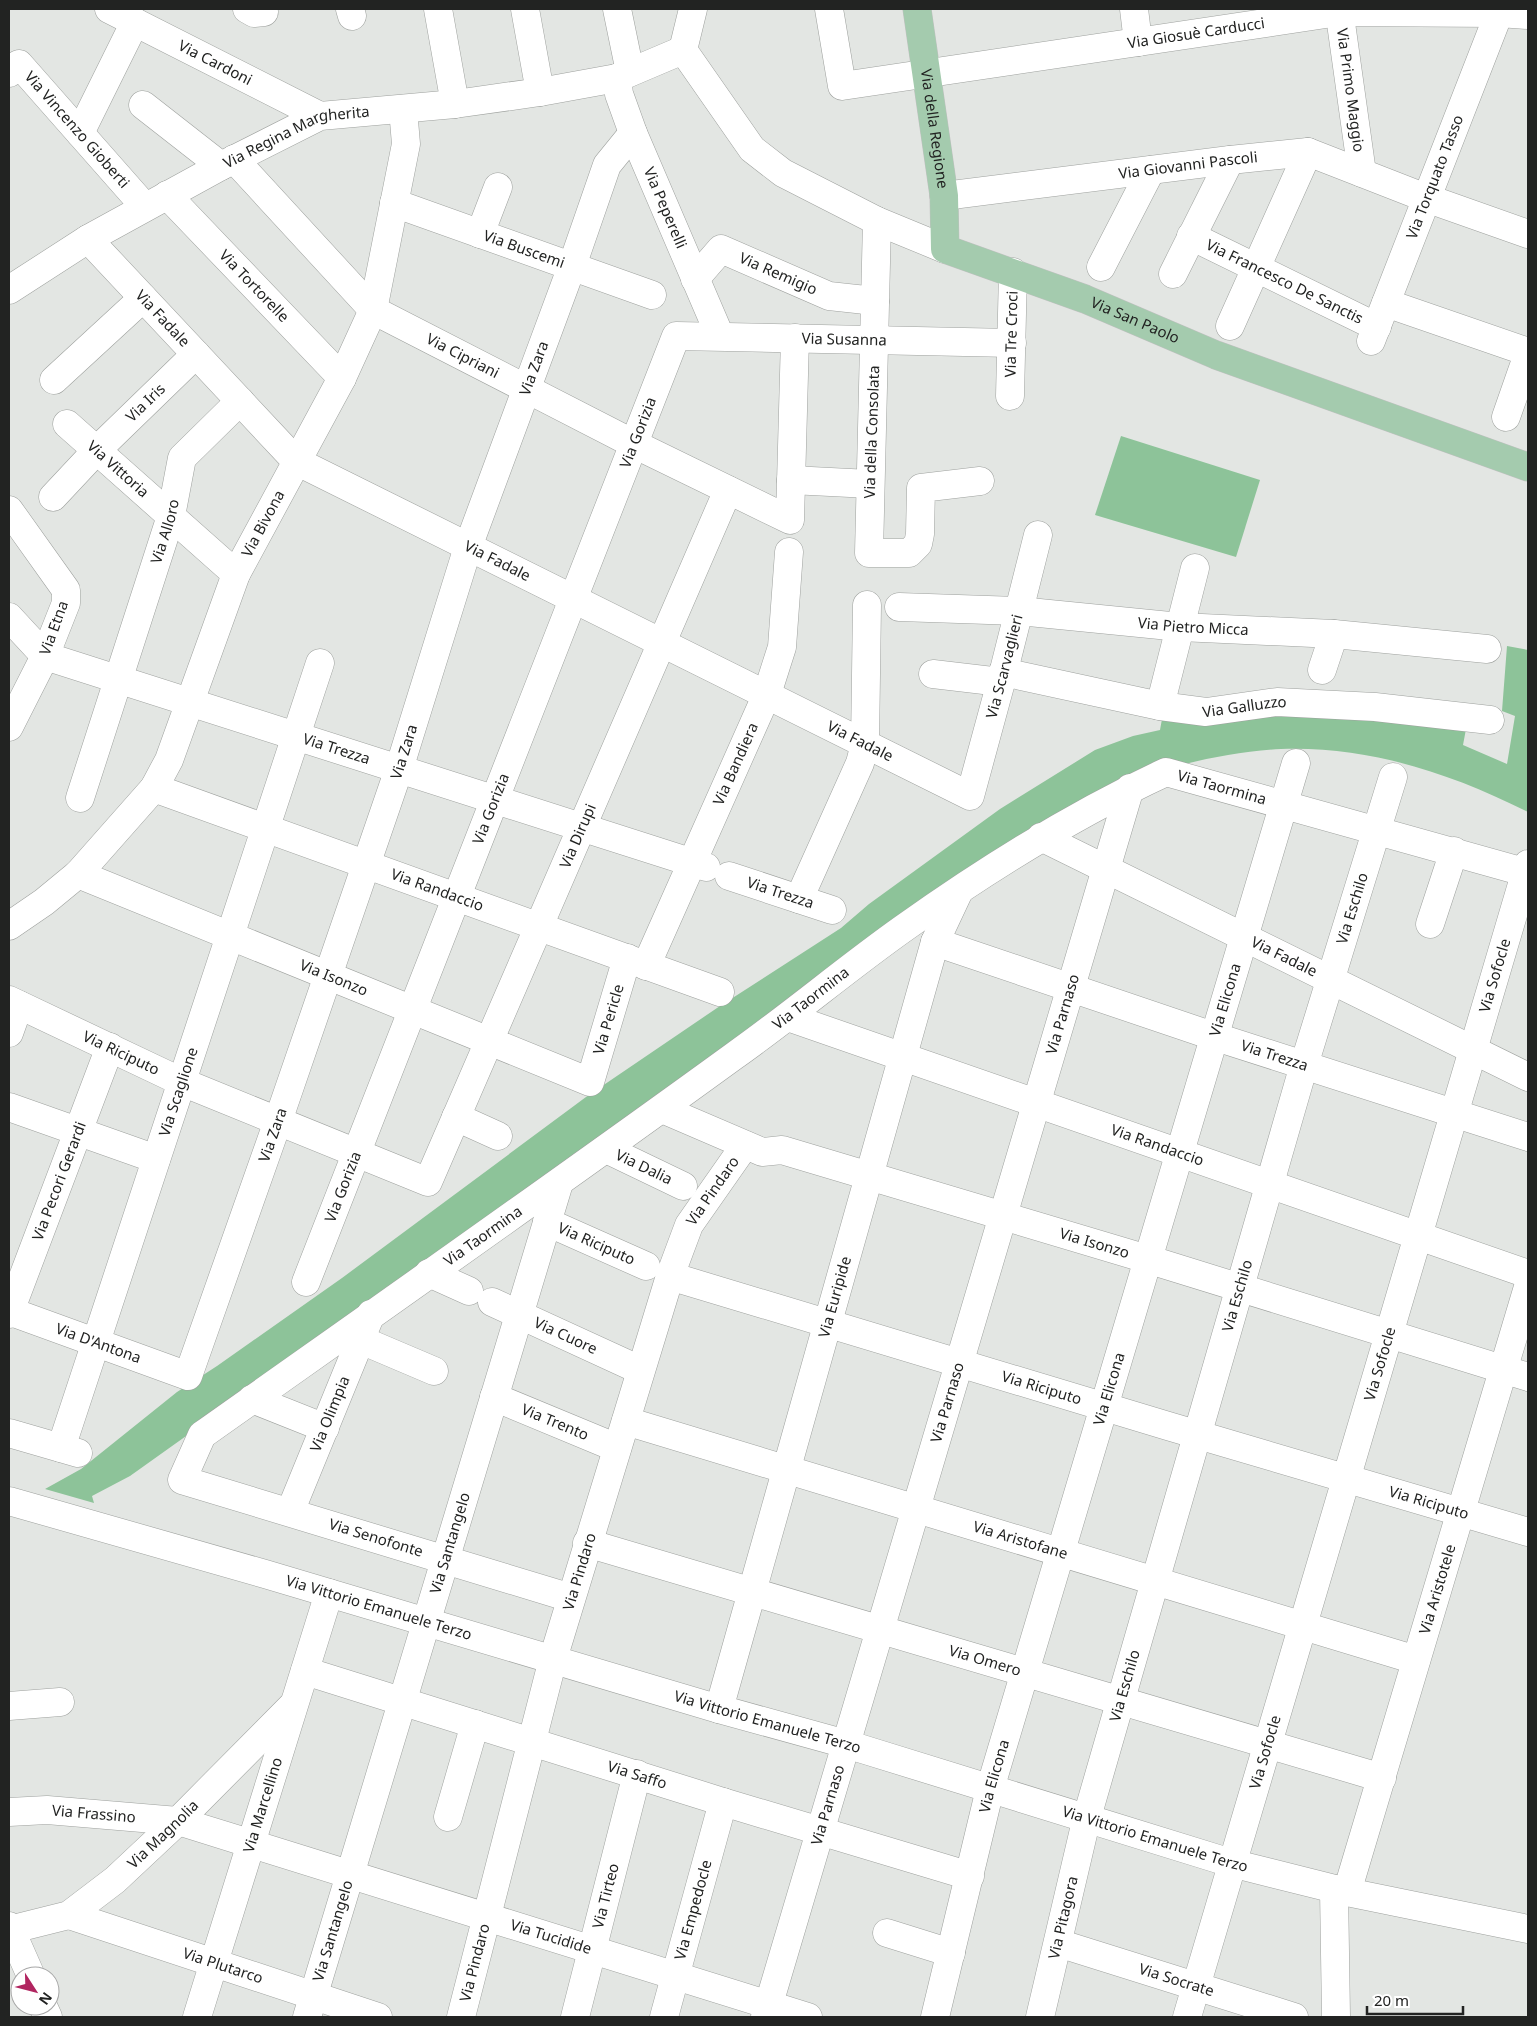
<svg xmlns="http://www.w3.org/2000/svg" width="1537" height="2026" font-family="'Noto Sans',sans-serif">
<rect width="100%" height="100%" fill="#e3e6e3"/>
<!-- green -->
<g fill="#8dc399">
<polygon points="1121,436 1260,480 1236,557 1095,515"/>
<path d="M1507 646 1528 650V812C1450 773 1369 746 1281 749 1239 751 1198 760 1158 771L231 1404 130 1476 92 1496 94 1503 45 1489 81 1469 177 1392 217 1366 342 1278 586 1097 717 1008 841 928 869 904 1000 809 1095 750 1133 736 1160 730 1162 719 1271 711 1466 729 1463 745 1507 764 1515 716 1502 711Z"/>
</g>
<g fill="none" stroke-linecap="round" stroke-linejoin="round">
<!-- minor casing -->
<g stroke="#9ea19e" stroke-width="29">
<g id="minor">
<path id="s1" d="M109 9 320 116"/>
<polyline points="247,9 254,13 264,12 263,9"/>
<polyline points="350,9 352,16"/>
<polyline points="438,9 455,104"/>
<polyline points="525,9 540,92"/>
<polyline points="617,9 630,72"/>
<polyline points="693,9 683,50 752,149 783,173 877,221 945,249"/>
<path id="s2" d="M829 9 842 86 1339 12 1499 13 1528 15"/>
<polyline points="1134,9 1138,42"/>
<path id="s3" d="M1339 9 1362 173"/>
<path id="s4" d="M9 73 19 64 145 207"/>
<path id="s5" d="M617 78 619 94 633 133 720 336"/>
<polyline points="143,105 221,166"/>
<polyline points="80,133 135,22"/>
<path id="s6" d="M234 159 373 310 634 444 790 520 795 338"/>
<path id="s7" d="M167 195 342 378"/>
<path id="s8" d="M944 196 1230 160 1308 152 1426 198 1528 234"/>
<path id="s9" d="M394 203 652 295"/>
<polyline points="877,221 869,553 909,553 918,544 920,534 921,488 980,481"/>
<polyline points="480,234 498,187"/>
<path id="s10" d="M1191 236 1377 327"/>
<path id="s11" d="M88 239 296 461 970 796 1001 682 1038 535"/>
<polyline points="1101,267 1151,170"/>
<polyline points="1173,274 1230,160"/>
<path id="s12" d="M695 279 721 249 829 296 875 301"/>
<path id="s13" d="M9 290 88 239 221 166 320 116 455 104 540 92 617 78 683 50"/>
<polyline points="1386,303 1528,352"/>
<polyline points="1230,326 1308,152"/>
<path id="s14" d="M1371 341 1499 13"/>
<polyline points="54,380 143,298"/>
<path id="s15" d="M1010 396 1013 272"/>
<polyline points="1506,417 1528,354"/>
<path id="s16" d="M67 424 236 574"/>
<polyline points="791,480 870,484"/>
<path id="s17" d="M53 497 97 450 196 354"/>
<polyline points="9,510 66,590 66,603 45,656 9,727"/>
<path id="s18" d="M899 607 1019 611 1180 627 1334 634 1487 649"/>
<path id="s19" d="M9 617 45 656 706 867"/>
<polyline points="1322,670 1334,634"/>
<path id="s20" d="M1003 672 1160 706 1206 712 1277 702 1375 707 1490 720"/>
<polyline points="933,674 1001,682"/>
<polyline points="1160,706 1195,568"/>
<path id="s21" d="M154 788 720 992"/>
<path id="s22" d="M80 798 171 516 182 458 240 401"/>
<path id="s23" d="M1041 837 1528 1077"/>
<path id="s24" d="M78 874 590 1082 627 958"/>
<path id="s25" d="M729 876 832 910"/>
<polyline points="799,899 860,763 865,744 867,605"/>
<polyline points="1430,924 1454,851"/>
<path id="s26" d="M9 926 44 902 78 874 154 788 169 760 236 574 342 378 373 310 406 144 403 109"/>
<path id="s27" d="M935 942 1213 1036 1528 1137"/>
<path id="s28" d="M646 966 767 694 782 647 789 552"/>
<path id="s29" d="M9 1000 182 1082 428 1182 728 490"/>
<path id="s30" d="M788 1017 1528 1274"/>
<polyline points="9,1033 19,1005"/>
<polyline points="9,1107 156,1159"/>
<path id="s31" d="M662 1109 762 1152 782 1150 1147 1259 1528 1377"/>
<polyline points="456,1117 498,1136"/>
<path id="s32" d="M606 1149 683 1186"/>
<path id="s33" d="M547 1222 646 1266"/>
<polyline points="429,1273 469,1291"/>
<path id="s34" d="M670 1276 1168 1426 1528 1532"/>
<path id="s35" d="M306 1282 676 336 1012 343"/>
<path id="s36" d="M492 1302 640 1370"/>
<path id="s37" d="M9 1311 188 1376 278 1121 399 769 468 547 572 266 607 165 633 133"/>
<path id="s38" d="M9 1314 110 1047"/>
<polyline points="361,1340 434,1371"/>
<path id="s39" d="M494 1397 617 1448"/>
<polyline points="252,1399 325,1428"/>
<path id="s40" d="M626 1421 1416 1660"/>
<polyline points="9,1433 78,1453"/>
<path id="s41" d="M61 1448 320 663"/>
<path id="s42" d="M9 1501 265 1574 719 1709 846 1744 1231 1863 1347 1892 1528 1929"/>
<path id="s43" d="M290 1512 371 1314"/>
<path id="s44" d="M587 1543 1382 1778"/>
<path id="s45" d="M571 1598 182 1480 202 1435C380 1309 558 1184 734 1056 792 1015 846 969 904 928 987 869 1073 815 1166 772L1528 873"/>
<path id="s46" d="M305 1671 723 1802 970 1876"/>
<polyline points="9,1706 60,1702"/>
<path id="s47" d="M719 1709 935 942 959 891"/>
<path id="s48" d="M9 1812 47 1810 178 1821 808 2017"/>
<polyline points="448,1817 475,1724"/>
<polyline points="1334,1889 1336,2017"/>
<path id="s49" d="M1347 1892 1528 1287"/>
<path id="s50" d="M69 1915 378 2017"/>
<polyline points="9,1926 31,1976"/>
<path id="s51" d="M9 1930 69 1915 115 1880 178 1821 292 1706"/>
<polyline points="887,1933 951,1953"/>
<path id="s52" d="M1058 1943 1294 2017"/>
<polyline points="43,2006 48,2017"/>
<path id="s53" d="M197 2017 329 1593"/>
<path id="s54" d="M307 2017 559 1183"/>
<path id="s55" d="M461 2017 553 1659 670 1276 689 1225 745 1145"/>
<path id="s56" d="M575 2017 637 1774"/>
<path id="s57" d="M664 2017 723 1802"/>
<path id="s58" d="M765 2017 1130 788"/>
<path id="s59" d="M935 2017 990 1789 1296 763"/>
<path id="s60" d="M1040 2017 1087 1817 1304 1065 1393 777"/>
<path id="s61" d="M1187 2017 1528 864"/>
</g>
</g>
<!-- major casing -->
<g stroke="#c1c1c1" stroke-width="29">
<g id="major">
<path id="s62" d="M917 9 944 196 945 249 1085 299 1216 355 1528 467"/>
</g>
</g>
<!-- minor -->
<use href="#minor" stroke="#fff" stroke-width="28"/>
<!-- major -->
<use href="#major" stroke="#a4cbae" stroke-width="28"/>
</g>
<g text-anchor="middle" stroke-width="4.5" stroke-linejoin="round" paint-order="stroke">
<!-- street labels -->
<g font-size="15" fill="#222322" stroke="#fff">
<text dy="5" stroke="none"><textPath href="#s2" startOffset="436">Via Giosuè Carducci</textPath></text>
<text dy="5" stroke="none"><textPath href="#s1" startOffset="119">Via Cardoni</textPath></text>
<text dy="5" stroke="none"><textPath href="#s3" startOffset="82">Via Primo Maggio</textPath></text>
<text dy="5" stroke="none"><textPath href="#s62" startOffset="121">Via della Regione</textPath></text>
<text dy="5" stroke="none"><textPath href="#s4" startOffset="101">Via Vincenzo Gioberti</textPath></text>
<text dy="5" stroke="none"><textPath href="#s13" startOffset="328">Via Regina Margherita</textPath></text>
<text dy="5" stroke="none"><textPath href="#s8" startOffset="246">Via Giovanni Pascoli</textPath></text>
<text dy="5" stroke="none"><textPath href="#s14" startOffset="176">Via Torquato Tasso</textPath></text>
<text dy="5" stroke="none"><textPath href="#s5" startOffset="139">Via Peperelli</textPath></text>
<text dy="5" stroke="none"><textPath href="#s9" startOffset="138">Via Buscemi</textPath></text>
<text dy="5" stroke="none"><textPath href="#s12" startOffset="102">Via Remigio</textPath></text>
<text dy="5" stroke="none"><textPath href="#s10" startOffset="104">Via Francesco De Sanctis</textPath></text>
<text dy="5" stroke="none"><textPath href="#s7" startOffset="126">Via Tortorelle</textPath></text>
<text dy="5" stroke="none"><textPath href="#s11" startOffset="109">Via Fadale</textPath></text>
<text dy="5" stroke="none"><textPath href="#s62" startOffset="445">Via San Paolo</textPath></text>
<text dy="5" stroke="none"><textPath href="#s15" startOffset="62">Via Tre Croci</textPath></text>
<text dy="5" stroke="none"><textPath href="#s35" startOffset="1184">Via Susanna</textPath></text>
<text dy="5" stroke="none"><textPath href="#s6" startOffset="306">Via Cipriani</textPath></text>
<text dy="5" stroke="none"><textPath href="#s37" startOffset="1256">Via Zara</textPath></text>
<text dy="5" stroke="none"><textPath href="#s17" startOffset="132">Via Iris</textPath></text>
<text dy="5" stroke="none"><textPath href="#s35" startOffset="912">Via Gorizia</textPath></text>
<text transform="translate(872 432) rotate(-88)" y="5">Via della Consolata</text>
<text dy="5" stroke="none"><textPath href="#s16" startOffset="68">Via Vittoria</textPath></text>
<text dy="5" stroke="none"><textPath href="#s26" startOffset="488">Via Bivona</textPath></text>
<text dy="5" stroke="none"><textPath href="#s22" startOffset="280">Via Alloro</textPath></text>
<text dy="5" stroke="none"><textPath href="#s11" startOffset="529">Via Fadale</textPath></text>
<text dy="5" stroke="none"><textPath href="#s18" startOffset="295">Via Pietro Micca</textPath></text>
<text transform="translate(54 628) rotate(-70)" y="5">Via Etna</text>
<text dy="5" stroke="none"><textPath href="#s11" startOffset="1191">Via Scarvaglieri</textPath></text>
<text dy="5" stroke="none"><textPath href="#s20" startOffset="246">Via Galluzzo</textPath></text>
<text dy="5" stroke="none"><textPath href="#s11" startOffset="934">Via Fadale</textPath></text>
<text dy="5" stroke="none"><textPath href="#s19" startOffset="359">Via Trezza</textPath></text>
<text dy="5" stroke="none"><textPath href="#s37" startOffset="851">Via Zara</textPath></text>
<text dy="5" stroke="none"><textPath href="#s28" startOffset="221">Via Bandiera</textPath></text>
<text dy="5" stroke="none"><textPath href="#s45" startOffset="1685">Via Taormina</textPath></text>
<text dy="5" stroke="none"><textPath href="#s35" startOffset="508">Via Gorizia</textPath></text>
<text dy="5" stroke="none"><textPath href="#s29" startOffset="834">Via Dirupi</textPath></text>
<text dy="5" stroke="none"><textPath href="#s21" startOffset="301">Via Randaccio</textPath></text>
<text dy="5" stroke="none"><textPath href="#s25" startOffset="54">Via Trezza</textPath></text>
<text dy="5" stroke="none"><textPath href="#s60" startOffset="1152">Via Eschilo</textPath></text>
<text dy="5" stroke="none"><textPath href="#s23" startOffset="271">Via Fadale</textPath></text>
<text dy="5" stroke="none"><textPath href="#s61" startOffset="1086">Via Sofocle</textPath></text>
<text dy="5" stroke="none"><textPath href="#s24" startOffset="276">Via Isonzo</textPath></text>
<text dy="5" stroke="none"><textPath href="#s45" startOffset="1205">Via Taormina</textPath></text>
<text dy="5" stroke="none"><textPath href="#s59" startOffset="1058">Via Elicona</textPath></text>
<text dy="5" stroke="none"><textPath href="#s58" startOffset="1046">Via Parnaso</textPath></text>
<text dy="5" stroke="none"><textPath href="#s24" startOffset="618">Via Pericle</textPath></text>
<text dy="5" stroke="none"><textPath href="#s29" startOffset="124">Via Riciputo</textPath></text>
<text dy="5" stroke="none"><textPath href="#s27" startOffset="358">Via Trezza</textPath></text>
<text dy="5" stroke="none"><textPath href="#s41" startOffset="375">Via Scaglione</textPath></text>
<text dy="5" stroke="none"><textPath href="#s37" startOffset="446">Via Zara</textPath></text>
<text dy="5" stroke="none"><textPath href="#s30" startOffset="391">Via Randaccio</textPath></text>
<text dy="5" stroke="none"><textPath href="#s32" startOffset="42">Via Dalia</textPath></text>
<text dy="5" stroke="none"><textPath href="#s38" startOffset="142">Via Pecori Gerardi</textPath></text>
<text dy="5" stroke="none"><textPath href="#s35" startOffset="102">Via Gorizia</textPath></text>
<text dy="5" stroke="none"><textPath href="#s55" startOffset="866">Via Pindaro</textPath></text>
<text dy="5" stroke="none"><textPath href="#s45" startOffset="800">Via Taormina</textPath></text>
<text dy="5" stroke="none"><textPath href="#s31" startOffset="455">Via Isonzo</textPath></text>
<text dy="5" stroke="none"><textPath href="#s33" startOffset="54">Via Riciputo</textPath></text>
<text dy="5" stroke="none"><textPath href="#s60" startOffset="748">Via Eschilo</textPath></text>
<text dy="5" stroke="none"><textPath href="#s47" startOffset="428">Via Euripide</textPath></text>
<text dy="5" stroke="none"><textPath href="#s36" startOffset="81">Via Cuore</textPath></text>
<text dy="5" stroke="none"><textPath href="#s37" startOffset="95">Via D'Antona</textPath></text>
<text dy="5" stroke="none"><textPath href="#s61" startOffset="681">Via Sofocle</textPath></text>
<text dy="5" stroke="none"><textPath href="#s34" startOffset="388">Via Riciputo</textPath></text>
<text dy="5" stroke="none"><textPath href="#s59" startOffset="652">Via Elicona</textPath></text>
<text dy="5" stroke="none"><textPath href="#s58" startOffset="641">Via Parnaso</textPath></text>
<text dy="5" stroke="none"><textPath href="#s43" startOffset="106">Via Olimpia</textPath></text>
<text dy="5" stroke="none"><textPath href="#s39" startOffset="66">Via Trento</textPath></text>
<text dy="5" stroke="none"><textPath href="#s34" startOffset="792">Via Riciputo</textPath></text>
<text transform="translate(376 1538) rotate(17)" y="5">Via Senofonte</text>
<text dy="5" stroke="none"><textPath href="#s40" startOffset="412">Via Aristofane</textPath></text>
<text dy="5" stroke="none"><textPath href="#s54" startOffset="495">Via Santangelo</textPath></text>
<text dy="5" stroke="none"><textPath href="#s55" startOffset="461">Via Pindaro</textPath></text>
<text dy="5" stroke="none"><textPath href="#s49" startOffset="316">Via Aristotele</textPath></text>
<text dy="5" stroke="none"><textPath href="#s42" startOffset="385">Via Vittorio Emanuele Terzo</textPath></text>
<text dy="5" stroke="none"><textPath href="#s44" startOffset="415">Via Omero</textPath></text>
<text dy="5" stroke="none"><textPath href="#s60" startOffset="342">Via Eschilo</textPath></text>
<text dy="5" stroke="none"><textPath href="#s42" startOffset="790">Via Vittorio Emanuele Terzo</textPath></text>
<text dy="5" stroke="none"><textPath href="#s61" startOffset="276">Via Sofocle</textPath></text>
<text dy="5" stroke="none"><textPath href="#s46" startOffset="348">Via Saffo</textPath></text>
<text dy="5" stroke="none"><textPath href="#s59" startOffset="248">Via Elicona</textPath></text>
<text dy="5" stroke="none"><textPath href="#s53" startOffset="222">Via Marcellino</textPath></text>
<text dy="5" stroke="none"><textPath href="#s58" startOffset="221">Via Parnaso</textPath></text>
<text dy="5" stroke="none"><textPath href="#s48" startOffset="85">Via Frassino</textPath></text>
<text dy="5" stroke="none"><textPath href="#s51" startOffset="186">Via Magnolia</textPath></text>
<text dy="5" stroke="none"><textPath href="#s42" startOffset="1195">Via Vittorio Emanuele Terzo</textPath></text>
<text dy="5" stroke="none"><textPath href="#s56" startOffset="125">Via Tirteo</textPath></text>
<text dy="5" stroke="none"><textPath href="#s57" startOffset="111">Via Empedocle</textPath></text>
<text dy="5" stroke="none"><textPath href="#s60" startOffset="102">Via Pitagora</textPath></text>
<text dy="5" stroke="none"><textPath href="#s54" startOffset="90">Via Santangelo</textPath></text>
<text dy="5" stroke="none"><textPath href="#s48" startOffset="560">Via Tucidide</textPath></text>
<text dy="5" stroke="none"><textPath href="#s55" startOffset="56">Via Pindaro</textPath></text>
<text dy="5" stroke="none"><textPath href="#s50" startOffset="162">Via Plutarco</textPath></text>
<text dy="5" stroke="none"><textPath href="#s52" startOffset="124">Via Socrate</textPath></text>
</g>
</g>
<!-- border -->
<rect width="1537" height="2026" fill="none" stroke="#222322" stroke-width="20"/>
<!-- north arrow -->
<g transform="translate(35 1991) rotate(126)"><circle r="24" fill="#ffffff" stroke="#a7a7a7"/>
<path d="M0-4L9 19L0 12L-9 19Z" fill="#b12560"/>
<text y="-8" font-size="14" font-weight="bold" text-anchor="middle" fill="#222322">N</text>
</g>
<!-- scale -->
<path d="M1367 2006v8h96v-8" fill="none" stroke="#222322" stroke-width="2.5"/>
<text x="1374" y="2006" font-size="15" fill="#222322" stroke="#ffffff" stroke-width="4" paint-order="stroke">20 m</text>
</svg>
